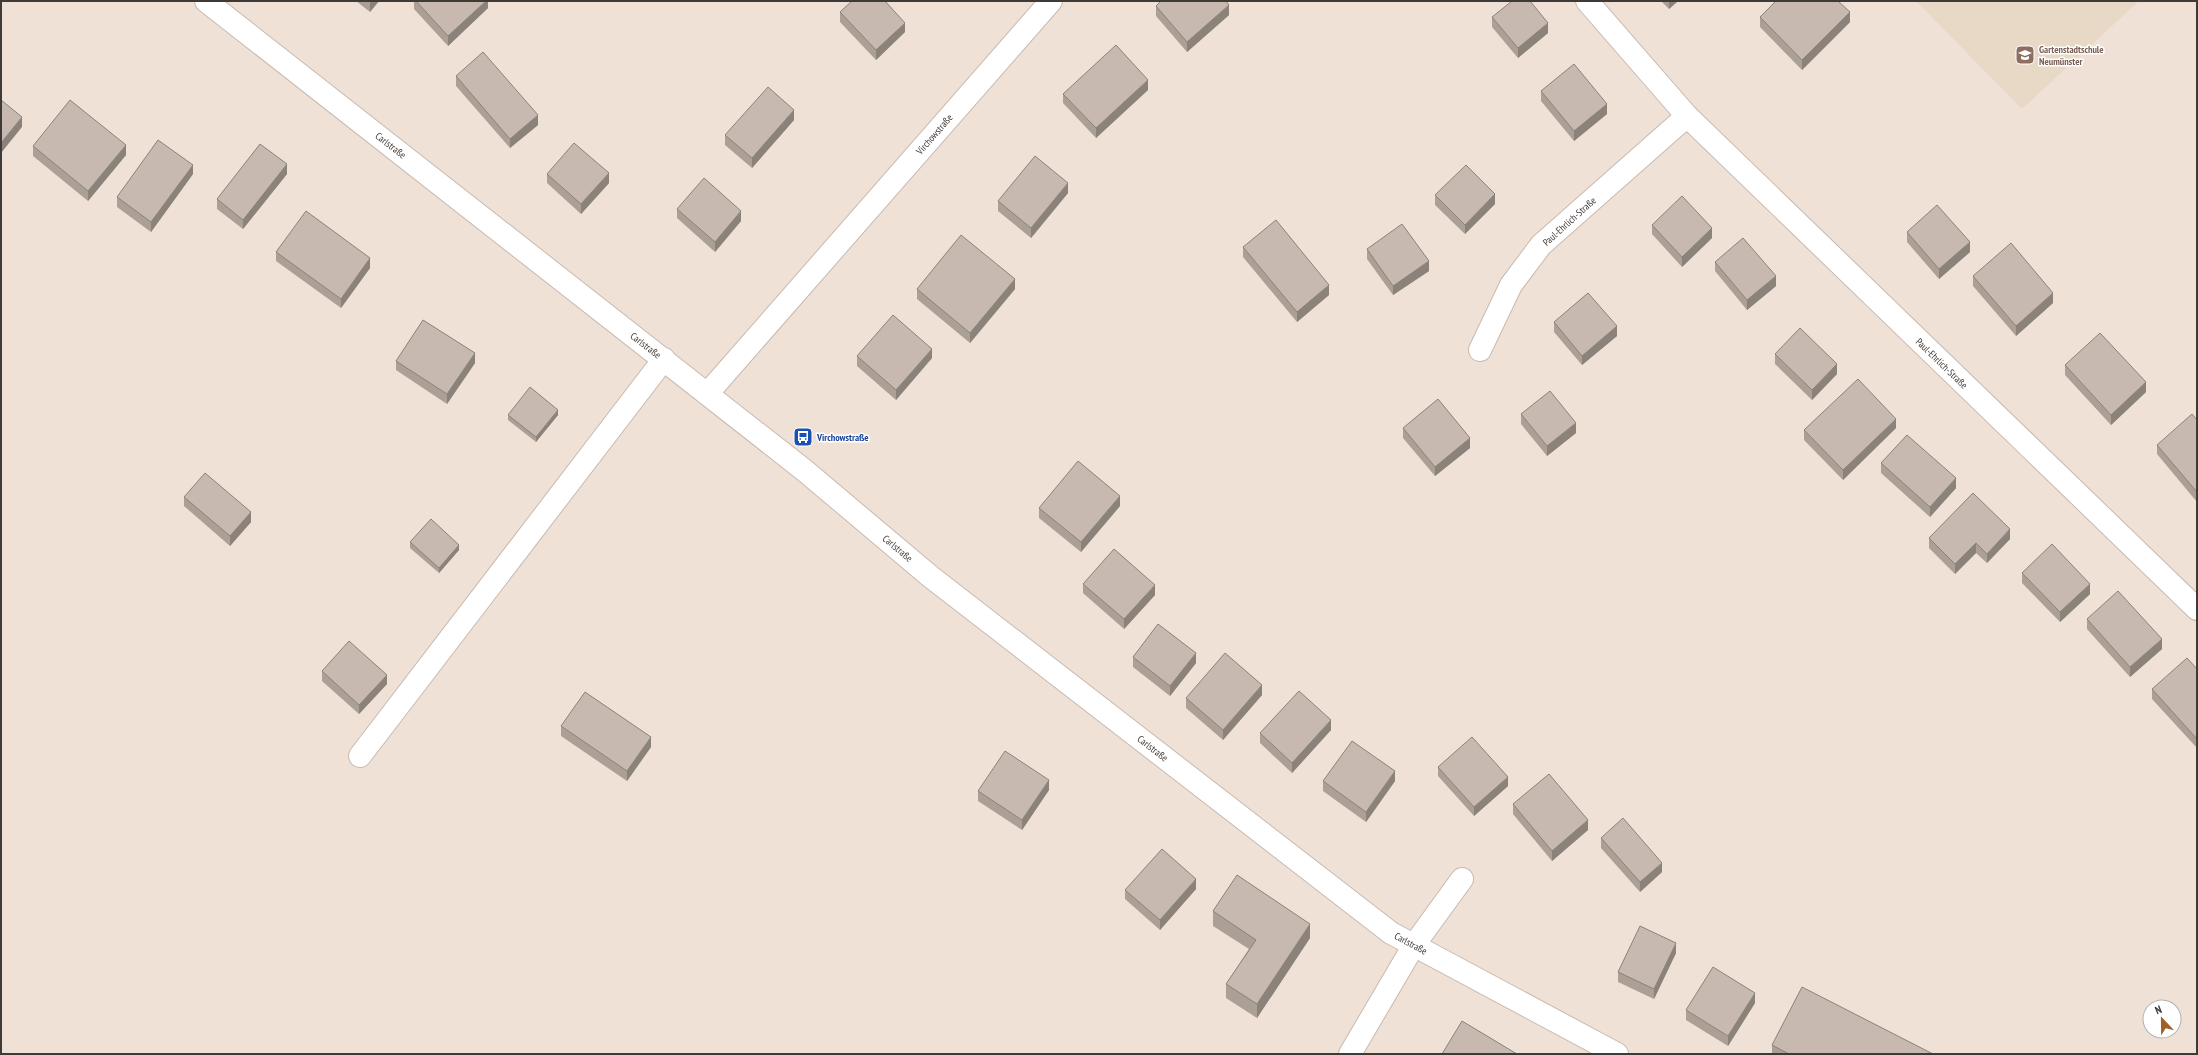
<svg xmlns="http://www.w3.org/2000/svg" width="2198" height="1055" font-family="'PT Sans Narrow',sans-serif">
<rect width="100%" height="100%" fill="#f0e1d7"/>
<!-- education -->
<polygon fill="#e8d8c6" points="1916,1 2139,1 2022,109"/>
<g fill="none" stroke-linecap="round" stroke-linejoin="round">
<!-- minor casing -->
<g stroke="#c8bab0" stroke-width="24">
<g id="minor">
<polyline points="206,1 804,470 931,577 1391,933 1617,1054"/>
<polyline points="1587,1 1687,116 2197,609"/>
<polyline points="1480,350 1511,285 1541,245 1687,116"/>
<polyline points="707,394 1051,1"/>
<polyline points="360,756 664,359"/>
<polyline points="1350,1054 1414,945 1462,879"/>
</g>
</g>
<!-- minor -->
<use href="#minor" stroke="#fff" stroke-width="22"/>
</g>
<!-- wall -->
<g fill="#ab9f96">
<polygon points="356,1 379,1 370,12"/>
<polygon points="414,1 488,1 488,8 448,46 414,9"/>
<polygon points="1661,1 1678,1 1669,9"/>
<polygon points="1156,6 1229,15 1187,52 1156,16"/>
<polygon points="840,12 905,32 876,60 840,22"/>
<polygon points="1492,17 1548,33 1518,58 1492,27"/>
<polygon points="1760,17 1850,22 1802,70 1760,27"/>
<polygon points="456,76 538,125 510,148 456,86"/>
<polygon points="1148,90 1096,138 1063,103 1063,94"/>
<polygon points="1541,91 1607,114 1574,141 1541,101"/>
<polygon points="794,120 752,168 725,145 725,135"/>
<polygon points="33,146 126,155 88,201 33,156"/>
<polygon points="193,174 151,232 117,207 117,197"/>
<polygon points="287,174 243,229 217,209 217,199"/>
<polygon points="547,174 609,183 581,214 547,183"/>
<polygon points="1068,193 1031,238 998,211 998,201"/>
<polygon points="1435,195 1495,204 1465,234 1435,205"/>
<polygon points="677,209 741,221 715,252 677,218"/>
<polygon points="1652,225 1712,238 1682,267 1652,234"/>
<polygon points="1907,232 1970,252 1939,279 1907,242"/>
<polygon points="1243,247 1329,295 1297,322 1243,257"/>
<polygon points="1367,249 1429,271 1393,295 1367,259"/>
<polygon points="276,252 370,268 341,308 276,261"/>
<polygon points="1715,262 1776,286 1747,310 1715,271"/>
<polygon points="1973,276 2053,303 2016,336 1973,286"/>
<polygon points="917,289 1015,289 970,343 917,299"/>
<polygon points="1554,322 1617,336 1582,365 1554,332"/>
<polygon points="1775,354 1837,374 1812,400 1775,364"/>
<polygon points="857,356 932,358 896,400 857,366"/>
<polygon points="396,361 475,363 447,404 396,370"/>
<polygon points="2065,365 2146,392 2111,425 2065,375"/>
<polygon points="1521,414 1576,433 1547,456 1521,424"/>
<polygon points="508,415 558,415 536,442 508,420"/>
<polygon points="2197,420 2197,502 2157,454 2157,445"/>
<polygon points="1403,428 1470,448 1435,476 1403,438"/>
<polygon points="1896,428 1843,480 1804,440 1804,430"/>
<polygon points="1881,463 1956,488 1930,517 1881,473"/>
<polygon points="184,497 251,522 230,546 184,506"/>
<polygon points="1120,506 1081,552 1039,518 1039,508"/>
<polygon points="1929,538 2010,539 1987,563 1976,553 1955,574 1929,548"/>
<polygon points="410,542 459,550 439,573 410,548"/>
<polygon points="2022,573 2090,594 2060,622 2022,583"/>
<polygon points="1083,584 1155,595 1124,629 1083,593"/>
<polygon points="2087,619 2162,649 2130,677 2087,629"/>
<polygon points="1133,657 1196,663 1170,696 1133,667"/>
<polygon points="2197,669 2197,748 2152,699 2152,689"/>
<polygon points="322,671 387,684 359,714 322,681"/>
<polygon points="1262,695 1223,740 1186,708 1186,698"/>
<polygon points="561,726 651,747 627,781 561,736"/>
<polygon points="1331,730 1292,773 1260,743 1260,733"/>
<polygon points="1438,767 1508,786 1474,816 1438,776"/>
<polygon points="1323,781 1395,781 1366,822 1323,791"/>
<polygon points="1049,790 1022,830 978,801 978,791"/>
<polygon points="1513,804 1588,830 1552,861 1513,814"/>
<polygon points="1601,838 1662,872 1640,892 1601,848"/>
<polygon points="1196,889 1160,930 1125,899 1125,890"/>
<polygon points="1213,911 1310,938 1257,1018 1226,998 1226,984 1249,949 1213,926"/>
<polygon points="1676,953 1654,999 1618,982 1618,972"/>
<polygon points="1755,1003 1728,1046 1686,1020 1686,1010"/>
<polygon points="1772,1045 1933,1054 1772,1054"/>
</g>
<!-- shaded-wall -->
<g fill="#8b827a">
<polygon points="371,1 379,1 370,12 370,2"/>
<polygon points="486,1 488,1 488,8 448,46 448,36"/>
<polygon points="1669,1 1678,1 1669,9"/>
<polygon points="1229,5 1229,15 1187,52 1187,42"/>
<polygon points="1850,12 1850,22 1802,70 1802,60"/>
<polygon points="905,23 905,32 876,60 876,50"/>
<polygon points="1548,23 1548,33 1518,58 1518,48"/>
<polygon points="1148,80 1148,90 1096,138 1096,128"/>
<polygon points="1607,104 1607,114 1574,141 1574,131"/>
<polygon points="794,110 794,120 752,168 752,158"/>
<polygon points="538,115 538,125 510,148 510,139"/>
<polygon points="22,117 22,127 1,153 1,143"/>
<polygon points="126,145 126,155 88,201 88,191"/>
<polygon points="287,164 287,174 243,229 243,220"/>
<polygon points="193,165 193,174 151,232 151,222"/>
<polygon points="609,173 609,183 581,214 581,204"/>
<polygon points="1068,183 1068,193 1031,238 1031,228"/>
<polygon points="1495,194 1495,204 1465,234 1465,225"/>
<polygon points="741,211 741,221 715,252 715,242"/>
<polygon points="1712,228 1712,238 1682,267 1682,257"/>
<polygon points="1970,242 1970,252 1939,279 1939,269"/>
<polygon points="370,258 370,268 341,308 341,299"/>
<polygon points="1429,261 1429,271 1393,295 1393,286"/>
<polygon points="1776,276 1776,286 1747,310 1747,300"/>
<polygon points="1015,279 1015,289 970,343 970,333"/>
<polygon points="1329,285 1329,295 1297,322 1297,312"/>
<polygon points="2053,293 2053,303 2016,336 2016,326"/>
<polygon points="1617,326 1617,336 1582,365 1582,356"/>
<polygon points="932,349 932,358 896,400 896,390"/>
<polygon points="475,353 475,363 447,404 447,394"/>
<polygon points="1837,364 1837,374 1812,400 1812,390"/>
<polygon points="2146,382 2146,392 2111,425 2111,415"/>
<polygon points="558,410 558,415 536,442 536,437"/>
<polygon points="1896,419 1896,428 1843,480 1843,470"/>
<polygon points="1576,423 1576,433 1547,456 1547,446"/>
<polygon points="1470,438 1470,448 1435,476 1435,467"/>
<polygon points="1956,478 1956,488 1930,517 1930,507"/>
<polygon points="1120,496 1120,506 1081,552 1081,542"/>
<polygon points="251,512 251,522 230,546 230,536"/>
<polygon points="2010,529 2010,539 1987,563 1987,554"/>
<polygon points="1976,543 1976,553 1955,574 1955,564"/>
<polygon points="459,545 459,550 439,573 439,568"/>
<polygon points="2090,584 2090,594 2060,622 2060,612"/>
<polygon points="1155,585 1155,595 1124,629 1124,619"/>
<polygon points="2162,639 2162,649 2130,677 2130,667"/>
<polygon points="1196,653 1196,663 1170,696 1170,686"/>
<polygon points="387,675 387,684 359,714 359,705"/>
<polygon points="1262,685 1262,695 1223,740 1223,730"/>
<polygon points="1331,720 1331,730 1292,773 1292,763"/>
<polygon points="651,737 651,747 627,781 627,771"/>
<polygon points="1395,771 1395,781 1366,822 1366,812"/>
<polygon points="1508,777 1508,786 1474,816 1474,807"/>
<polygon points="1049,780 1049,790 1022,830 1022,820"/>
<polygon points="1588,820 1588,830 1552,861 1552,851"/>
<polygon points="1662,863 1662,872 1640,892 1640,882"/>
<polygon points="1196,879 1196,889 1160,930 1160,920"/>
<polygon points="1310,924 1310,938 1257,1018 1257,1004"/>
<polygon points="1676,943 1676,953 1654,999 1654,989"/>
<polygon points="1755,993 1755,1003 1728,1046 1728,1036"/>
</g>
<!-- building -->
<g fill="#c7b9af" stroke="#8b827a">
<polygon points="416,1 486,1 448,36"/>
<polygon points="852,1 885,1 905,23 876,50 840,12"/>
<polygon points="1161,1 1226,1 1229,5 1187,42 1156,6"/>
<polygon points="1512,1 1530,1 1548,23 1518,48 1492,17"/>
<polygon points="1776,1 1838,1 1850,12 1802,60 1760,17"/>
<polygon points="1116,45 1148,80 1096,128 1063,94"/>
<polygon points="483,52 538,115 510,139 456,76"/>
<polygon points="1574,64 1607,104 1574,131 1541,91"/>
<polygon points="768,87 794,110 752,158 725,135"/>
<polygon points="1,100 22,117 1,143"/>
<polygon points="70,100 126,145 88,191 33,146"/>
<polygon points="158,140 193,165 151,222 117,197"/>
<polygon points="574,143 609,173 581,204 547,174"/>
<polygon points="260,144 287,164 243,220 217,199"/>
<polygon points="1035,156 1068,183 1031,228 998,201"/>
<polygon points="1466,165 1495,194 1465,225 1435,195"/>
<polygon points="704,178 741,211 715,242 677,209"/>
<polygon points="1682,196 1712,228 1682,257 1652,225"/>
<polygon points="1937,205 1970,242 1939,269 1907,232"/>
<polygon points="306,211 370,258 341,299 276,252"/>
<polygon points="1276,220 1329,285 1297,312 1243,247"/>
<polygon points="1402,224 1429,261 1393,286 1367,249"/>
<polygon points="961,235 1015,279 970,333 917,289"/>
<polygon points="1743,238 1776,276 1747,300 1715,262"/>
<polygon points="2011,243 2053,293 2016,326 1973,276"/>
<polygon points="1588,293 1617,326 1582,356 1554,322"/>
<polygon points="893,315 932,349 896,390 857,356"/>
<polygon points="423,320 475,353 447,394 396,361"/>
<polygon points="1800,328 1837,364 1812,390 1775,354"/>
<polygon points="2100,333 2146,382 2111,415 2065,365"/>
<polygon points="1858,379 1896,419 1843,470 1804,430"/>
<polygon points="530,387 558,410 536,437 508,415"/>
<polygon points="1550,391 1576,423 1547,446 1521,414"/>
<polygon points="1438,399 1470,438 1435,467 1403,428"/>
<polygon points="2192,414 2197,420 2197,492 2157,445"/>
<polygon points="1907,435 1956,478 1930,507 1881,463"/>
<polygon points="1078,461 1120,496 1081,542 1039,508"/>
<polygon points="205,473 251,512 230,536 184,497"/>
<polygon points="1973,493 2010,529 1987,554 1976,543 1955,564 1929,538"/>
<polygon points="431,519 459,545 439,568 410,542"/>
<polygon points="2052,544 2090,584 2060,612 2022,573"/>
<polygon points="1114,549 1155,585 1124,619 1083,584"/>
<polygon points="2118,591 2162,639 2130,667 2087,619"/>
<polygon points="1158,624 1196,653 1170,686 1133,657"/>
<polygon points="349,641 387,675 359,705 322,671"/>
<polygon points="1225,653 1262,685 1223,730 1186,698"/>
<polygon points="2187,658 2197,669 2197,739 2152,689"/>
<polygon points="1299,691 1331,720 1292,763 1260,733"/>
<polygon points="585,692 651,737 627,771 561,726"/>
<polygon points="1472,737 1508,777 1474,807 1438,767"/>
<polygon points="1352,741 1395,771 1366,812 1323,781"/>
<polygon points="1005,751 1049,780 1022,820 978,791"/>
<polygon points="1549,774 1588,820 1552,851 1513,804"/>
<polygon points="1623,818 1662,863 1640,882 1601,838"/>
<polygon points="1162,849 1196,879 1160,920 1125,890"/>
<polygon points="1237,875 1310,924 1257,1004 1226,984 1256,940 1213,911"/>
<polygon points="1640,926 1676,943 1654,989 1618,972"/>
<polygon points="1713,967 1755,993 1728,1036 1686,1010"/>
<polygon points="1802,987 1933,1054 1789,1054 1772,1045"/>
<polygon points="1462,1021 1517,1054 1442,1054"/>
</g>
<!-- icons -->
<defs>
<g id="school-square" transform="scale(1)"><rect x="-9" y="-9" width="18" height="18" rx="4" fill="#8d6e63" stroke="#fff"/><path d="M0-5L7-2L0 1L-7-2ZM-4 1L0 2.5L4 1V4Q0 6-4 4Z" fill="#fff"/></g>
<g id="bus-square" transform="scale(1)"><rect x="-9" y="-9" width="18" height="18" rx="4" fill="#1a4fb4" stroke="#fff"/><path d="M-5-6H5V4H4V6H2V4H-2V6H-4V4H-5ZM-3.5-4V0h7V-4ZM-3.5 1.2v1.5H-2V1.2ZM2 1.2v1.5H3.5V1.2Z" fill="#fff"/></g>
</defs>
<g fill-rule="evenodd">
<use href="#school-square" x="2025" y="55"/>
<use href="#bus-square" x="803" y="437"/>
</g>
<g text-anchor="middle" stroke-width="3" stroke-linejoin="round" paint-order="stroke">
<!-- education labels -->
<g font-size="10" font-weight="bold" fill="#785e54" stroke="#fff" text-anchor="start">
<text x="2039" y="53">Gartenstadtschule<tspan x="2039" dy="12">Neumünster</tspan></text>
</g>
<!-- street labels -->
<g font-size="10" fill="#403a36" stroke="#fff">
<text transform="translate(934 134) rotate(-49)" y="4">Virchowstraße</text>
<text transform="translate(391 145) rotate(38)" y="4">Carlstraße</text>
<text transform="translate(1569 221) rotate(-42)" y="4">Paul-Ehrlich-Straße</text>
<text transform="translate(646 345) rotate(38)" y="4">Carlstraße</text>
<text transform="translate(1942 363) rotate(44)" y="4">Paul-Ehrlich-Straße</text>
<text transform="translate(898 548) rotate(40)" y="4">Carlstraße</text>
<text transform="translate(1153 748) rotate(38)" y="4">Carlstraße</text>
<text transform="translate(1411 943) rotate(28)" y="4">Carlstraße</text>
</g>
<!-- transit labels -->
<g font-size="10" font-weight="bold" fill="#164399" stroke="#fff" text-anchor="start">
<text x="817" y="441">Virchowstraße</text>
</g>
</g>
<!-- border -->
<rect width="2198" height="1055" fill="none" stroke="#403a36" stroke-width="4"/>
<!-- north arrow -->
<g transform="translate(2162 1019) rotate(338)"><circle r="19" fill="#ffffff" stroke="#b3b0af"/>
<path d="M0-3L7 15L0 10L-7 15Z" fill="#a06028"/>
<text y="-6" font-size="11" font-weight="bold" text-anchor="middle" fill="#403a36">N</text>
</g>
</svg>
